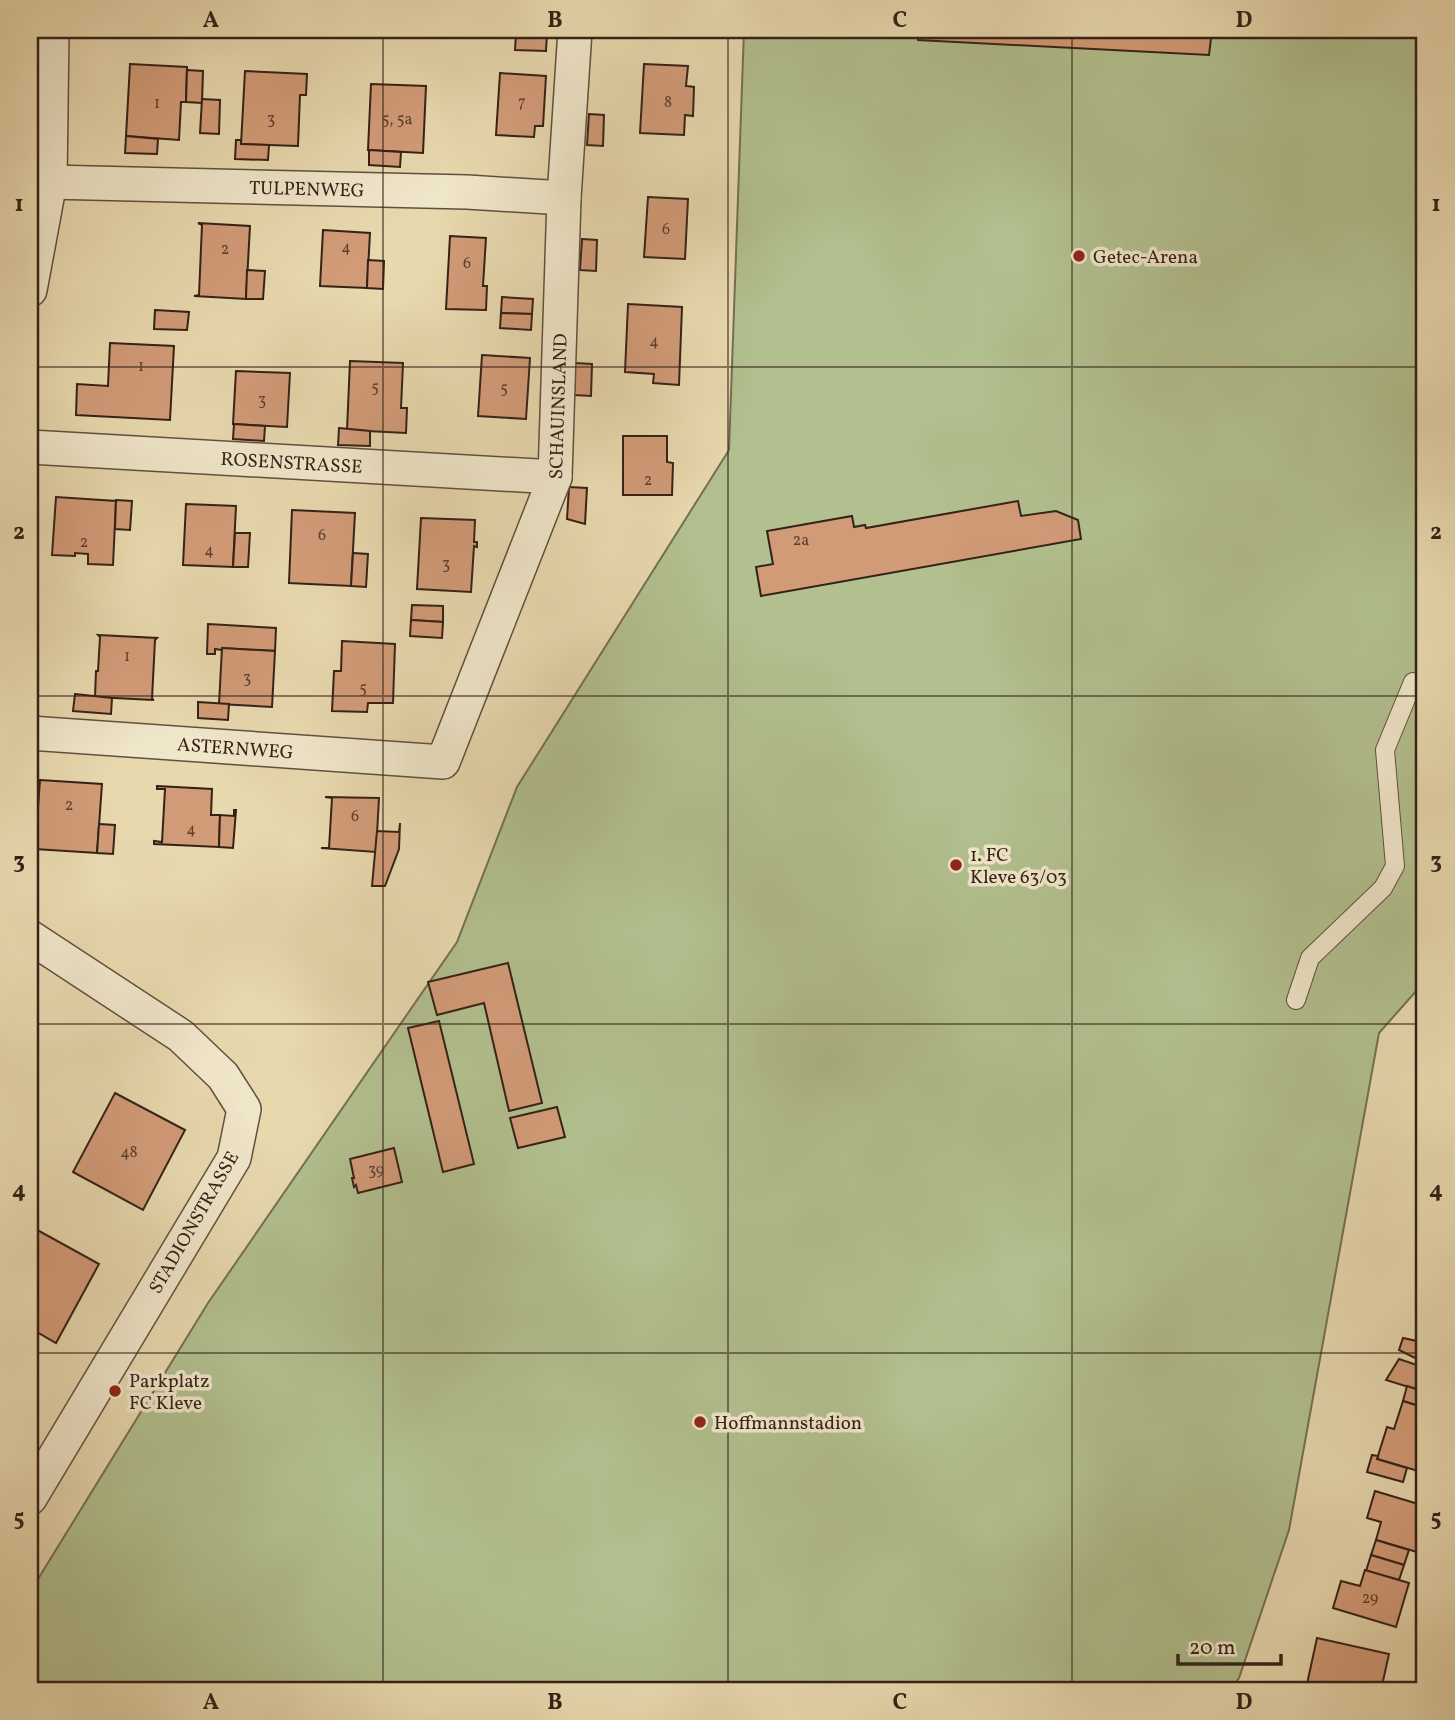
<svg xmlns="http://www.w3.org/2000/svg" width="1455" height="1720" font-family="Vollkorn,serif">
<rect width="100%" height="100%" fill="#e8d8ae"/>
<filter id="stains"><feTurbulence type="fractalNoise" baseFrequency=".00286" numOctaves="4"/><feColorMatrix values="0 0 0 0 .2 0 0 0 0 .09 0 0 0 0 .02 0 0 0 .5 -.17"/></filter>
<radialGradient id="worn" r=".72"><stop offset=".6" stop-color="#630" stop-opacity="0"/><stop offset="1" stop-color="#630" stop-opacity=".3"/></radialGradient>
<!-- green -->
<polygon fill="#b2bf8e" stroke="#737053" stroke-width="2" points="744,30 1425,30 1425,981 1379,1033 1289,1530 1239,1678 1230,1690 30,1690 30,1592 208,1303 457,942 517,787 729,450"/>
<!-- building -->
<g fill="#d29b78" stroke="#342218" stroke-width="2">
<polygon points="516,30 547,30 547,34 516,33"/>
<polygon points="918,30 1212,30 1209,55 918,40"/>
<polygon points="516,33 547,34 546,51 515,50"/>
<polygon points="130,64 187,67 186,102 181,102 179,140 126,136"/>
<polygon points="644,64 688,66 686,86 694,87 693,116 685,115 684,135 640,133"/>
<polygon points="187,70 203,71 202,103 186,102"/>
<polygon points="245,71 307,74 306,95 300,95 298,146 241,144"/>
<polygon points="500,73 546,76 543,126 535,126 534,137 496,135"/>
<polygon points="371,84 426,86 423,153 368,150"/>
<polygon points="202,99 220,100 219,134 200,133"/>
<polygon points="589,114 604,115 603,146 587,145"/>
<polygon points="126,136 158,139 157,154 125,153"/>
<polygon points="236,140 241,140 241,144 269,145 268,160 235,159"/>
<polygon points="369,150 401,152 400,167 369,165"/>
<polygon points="648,197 688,199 685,259 644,257"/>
<polygon points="198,223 250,226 246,299 194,296 199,295 202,225"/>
<polygon points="323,230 370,233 367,288 320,286"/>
<polygon points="450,236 486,238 483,286 487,286 486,310 446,309"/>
<polygon points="582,239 597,240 596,271 580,270"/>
<polygon points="368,260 384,261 383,289 367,288"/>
<polygon points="247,270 265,271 263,299 246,299"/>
<polygon points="502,297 533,299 532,314 501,313"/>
<polygon points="628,304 682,307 679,385 653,383 654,374 625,372"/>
<polygon points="155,310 189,312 187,330 154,329"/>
<polygon points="501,313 532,314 531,330 500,328"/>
<polygon points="110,343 174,346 170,420 76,415 77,384 108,386"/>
<polygon points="482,355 530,358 526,419 478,416"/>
<polygon points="350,361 403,363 401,408 407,408 406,433 347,430"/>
<polygon points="575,363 592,364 591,396 574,395"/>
<polygon points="236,371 290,373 287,427 233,424"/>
<polygon points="234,424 265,426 264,441 233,439"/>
<polygon points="339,428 370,431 370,446 338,445"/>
<polygon points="623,436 667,436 667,462 673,463 672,495 623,495"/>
<polygon points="569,487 587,488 585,524 567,519"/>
<polygon points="56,497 116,501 113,565 88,564 88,554 75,553 75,556 52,555"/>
<polygon points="116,500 132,501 130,530 115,529"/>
<polygon points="1018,501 1021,516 1056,511 1078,520 1081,539 761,596 756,567 773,564 767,531 852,516 854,527 865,525 866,528"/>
<polygon points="186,504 236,506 233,567 183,565"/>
<polygon points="292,510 355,513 351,586 289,583"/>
<polygon points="421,518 475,520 474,542 477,542 477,547 474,546 471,592 417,589"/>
<polygon points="235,533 250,533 248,567 233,567"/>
<polygon points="353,553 368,554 366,587 351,586"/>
<polygon points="412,605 443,606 443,622 411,620"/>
<polygon points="411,620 443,622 442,638 410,636"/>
<polygon points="208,624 276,628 275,651 222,648 222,650 215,649 215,654 207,654"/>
<polygon points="98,635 157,638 155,640 152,699 154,700 95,697 96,671 98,671 100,637"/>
<polygon points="342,641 395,644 393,703 368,703 367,712 332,711 334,671 341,671"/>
<polygon points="222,648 275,651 272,707 219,704"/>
<polygon points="75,694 112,698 111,714 73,711"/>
<polygon points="198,702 229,704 228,720 198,718"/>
<polygon points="40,780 102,784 97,853 35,849"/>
<polygon points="157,786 212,789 211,815 220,815 219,847 154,844 154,841 162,842 165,789 157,789"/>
<polygon points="325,797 379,798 376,852 321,848 329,848 332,798"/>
<polygon points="234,810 236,810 233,848 219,847 220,815 234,816"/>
<polygon points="400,823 399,849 385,886 372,886 377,831 399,832"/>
<polygon points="99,824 115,825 113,854 97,853"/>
<polygon points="508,963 542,1103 509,1111 484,1003 437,1015 428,982"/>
<polygon points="439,1021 474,1164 443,1172 408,1028"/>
<polygon points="115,1093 185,1130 143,1210 73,1172"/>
<polygon points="557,1107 565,1137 518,1148 510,1118"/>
<polygon points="394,1148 402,1182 358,1193 356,1185 354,1187 352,1178 354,1178 350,1159"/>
<polygon points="30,1226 99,1264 56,1343 30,1328"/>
<polygon points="1425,1320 1425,1357 1421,1361 1399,1350 1403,1338 1417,1341"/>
<polygon points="1399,1359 1423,1367 1415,1389 1386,1380"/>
<polygon points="1407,1386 1425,1392 1425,1408 1403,1401"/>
<polygon points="1403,1401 1425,1408 1425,1473 1377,1459 1387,1427 1394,1429"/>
<polygon points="1372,1455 1378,1456 1377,1459 1407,1468 1403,1482 1367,1472"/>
<polygon points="1375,1491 1425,1506 1425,1526 1417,1552 1376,1540 1381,1522 1367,1518"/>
<polygon points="1376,1540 1409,1550 1404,1565 1371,1555"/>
<polygon points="1371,1555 1404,1565 1399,1580 1366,1571"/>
<polygon points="1365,1570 1409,1583 1396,1627 1333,1608 1341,1581 1360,1586"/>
<polygon points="1317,1638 1389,1654 1381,1690 1336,1690 1307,1684"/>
</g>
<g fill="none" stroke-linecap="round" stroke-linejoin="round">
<!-- service casing -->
<g stroke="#61503e" stroke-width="20">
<polyline id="service" points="1296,1000 1310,958 1383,888 1395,866 1385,750 1413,682"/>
</g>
<!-- minor casing -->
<g stroke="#61503e" stroke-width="36">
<g id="minor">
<path id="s1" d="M50 182 467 192 564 198"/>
<polyline points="30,290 50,182 52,30"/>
<path id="s2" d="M30 447 555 477"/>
<path id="s3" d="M30 733 443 762 555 477 564 198 575 30"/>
<polyline points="30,937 181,1036 223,1076 244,1109 234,1158 30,1498"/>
</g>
</g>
<!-- service -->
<use href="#service" stroke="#f0e6ca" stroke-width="18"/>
<!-- minor -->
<use href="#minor" stroke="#f0e6ca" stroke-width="33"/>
</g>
<!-- grid -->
<path fill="none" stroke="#342218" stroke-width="2" stroke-opacity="0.55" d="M383 30V1690M728 30V1690M1072 30V1690M30 367H1425M30 696H1425M30 1024H1425M30 1353H1425"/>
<!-- markers -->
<g fill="#8f2418" stroke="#f0e6ca" stroke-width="2.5">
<circle cx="1079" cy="256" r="7"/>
<circle cx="956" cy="865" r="7"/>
<circle cx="115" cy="1391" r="7"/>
<circle cx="700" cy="1422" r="7"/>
</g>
<g text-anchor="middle" stroke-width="7" stroke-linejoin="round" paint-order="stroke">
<!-- number labels -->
<g font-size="16" fill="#5c4030">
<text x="522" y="107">7</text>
<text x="668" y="107">8</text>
<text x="157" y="108">1</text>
<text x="271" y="124">3</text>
<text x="397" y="124">5, 5a</text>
<text x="666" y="234">6</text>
<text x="346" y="252">4</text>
<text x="225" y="254">2</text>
<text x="467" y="268">6</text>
<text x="654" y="346">4</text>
<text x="141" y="371">1</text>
<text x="375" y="392">5</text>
<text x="504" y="393">5</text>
<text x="262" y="405">3</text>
<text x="648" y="485">2</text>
<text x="322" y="540">6</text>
<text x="801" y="545">2a</text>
<text x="84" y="547">2</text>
<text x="209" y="555">4</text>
<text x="446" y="569">3</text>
<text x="127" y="661">1</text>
<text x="247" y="683">3</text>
<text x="363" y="693">5</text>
<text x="69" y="810">2</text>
<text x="355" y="821">6</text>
<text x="191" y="834">4</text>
<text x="129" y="1157">48</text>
<text x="376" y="1175">39</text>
<text x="1370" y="1603">29</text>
</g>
<!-- street labels -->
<g font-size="19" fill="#342218" stroke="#f0e6ca">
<text dy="7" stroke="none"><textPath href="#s1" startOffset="257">TULPENWEG</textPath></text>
<text dy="7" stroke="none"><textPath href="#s3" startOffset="791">SCHAUINSLAND</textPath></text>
<text dy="7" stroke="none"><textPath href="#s2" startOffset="262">ROSENSTRASSE</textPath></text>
<text dy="7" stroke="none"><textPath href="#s3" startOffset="206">ASTERNWEG</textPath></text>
<text transform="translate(193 1222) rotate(-60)" y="7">STADIONSTRASSE</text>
</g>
<!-- poi labels -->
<g font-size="19" fill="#342218" stroke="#f0e6ca" text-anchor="start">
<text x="1093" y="263">Getec-Arena</text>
<text x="970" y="861">1. FC<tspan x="970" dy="22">Kleve 63/03</tspan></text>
<text x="129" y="1387">Parkplatz<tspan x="129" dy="22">FC Kleve</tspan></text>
<text x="714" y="1429">Hoffmannstadion</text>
</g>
</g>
<!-- margin -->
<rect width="1455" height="1720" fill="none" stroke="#e8d8ae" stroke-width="77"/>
<!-- scale -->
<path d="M1178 1654v10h103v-10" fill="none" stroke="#342218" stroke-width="3.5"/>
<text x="1189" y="1654" font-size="21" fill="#342218" stroke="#f0e6ca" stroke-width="5" paint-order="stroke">20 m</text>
<rect x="38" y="38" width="1378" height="1644" fill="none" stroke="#342218" stroke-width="2.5"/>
<g font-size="23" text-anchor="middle" font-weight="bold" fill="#342218">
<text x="211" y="27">A</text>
<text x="555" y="27">B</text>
<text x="900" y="27">C</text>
<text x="1244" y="27">D</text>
<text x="19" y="211">1</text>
<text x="1436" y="211">1</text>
<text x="19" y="539">2</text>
<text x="1436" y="539">2</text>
<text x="19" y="868">3</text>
<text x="1436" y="868">3</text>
<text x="19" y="1197">4</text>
<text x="1436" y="1197">4</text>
<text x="19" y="1525">5</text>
<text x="1436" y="1525">5</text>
<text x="211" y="1709">A</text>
<text x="555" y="1709">B</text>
<text x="900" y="1709">C</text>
<text x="1244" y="1709">D</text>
</g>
<rect width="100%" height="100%" filter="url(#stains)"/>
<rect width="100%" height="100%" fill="url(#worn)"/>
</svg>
